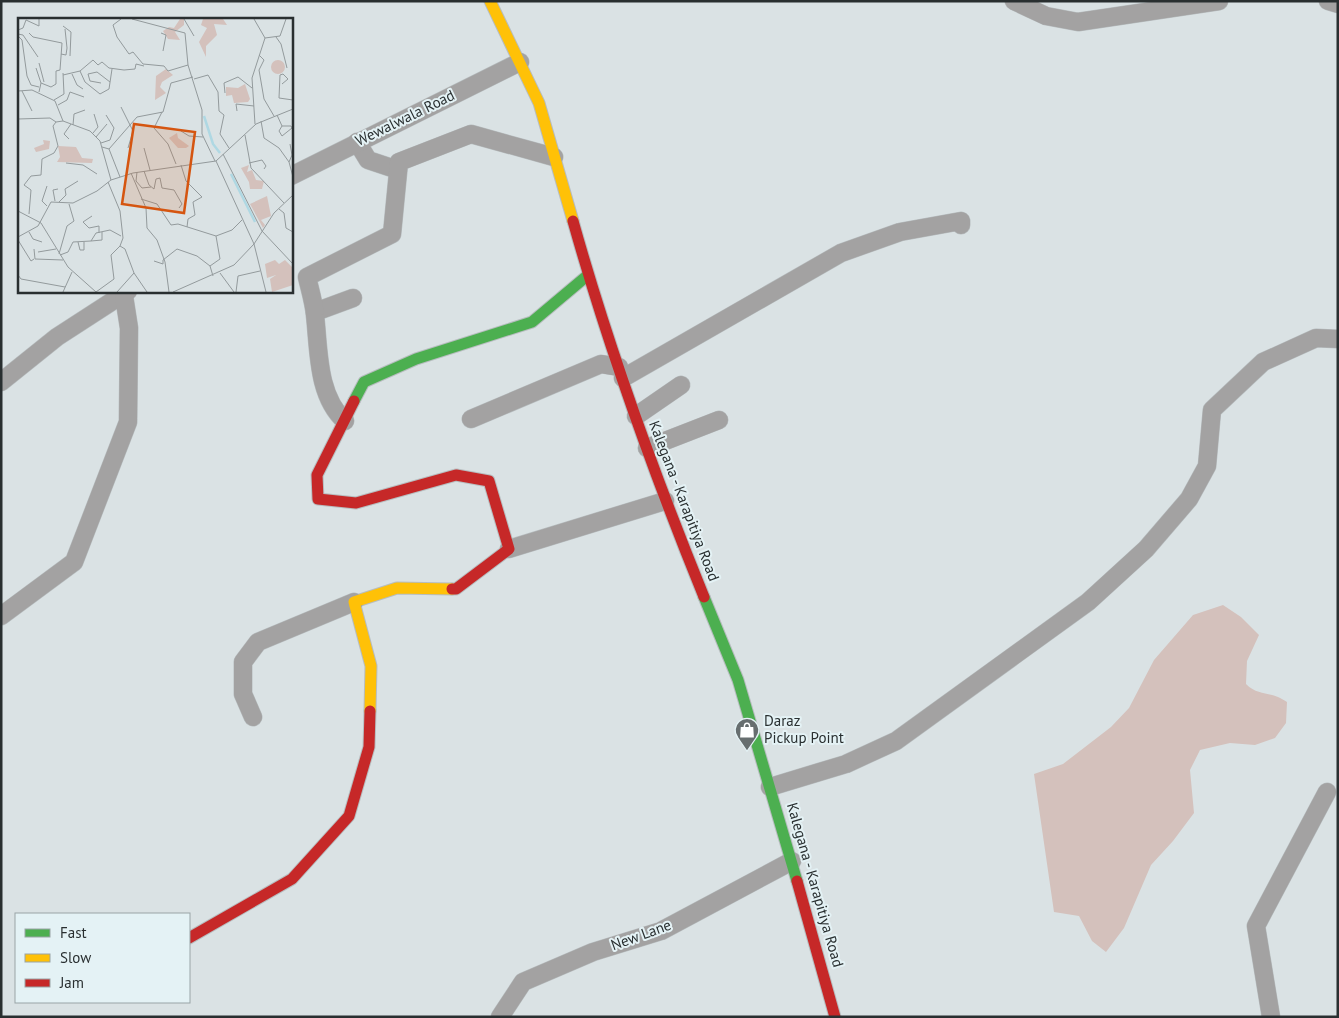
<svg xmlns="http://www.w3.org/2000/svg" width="1339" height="1018" font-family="'PT Sans',sans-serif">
<rect width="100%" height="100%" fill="#dae2e4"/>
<!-- green -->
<path fill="#d4c1bc" d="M1223 605 1241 617 1259 635 1247 661 1246 684C1259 697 1270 690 1287 702L1286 723 1275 738 1255 745 1230 743 1200 750 1190 770 1194 813 1173 841 1151 865 1124 928 1106 952 1092 941 1079 916 1054 912 1034 774 1063 764 1111 727 1129 708 1154 660 1193 615Z"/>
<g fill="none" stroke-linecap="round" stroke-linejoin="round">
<!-- street casing -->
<g stroke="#b7bdbf" stroke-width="19">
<g id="street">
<polyline points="1014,1 1046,16 1078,22 1219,1"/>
<polyline points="1328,1 1338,4"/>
<polyline points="357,142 368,160 398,170"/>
<polyline points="291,176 520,62"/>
<polyline points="315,312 353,298"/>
<polyline points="623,378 841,253 900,232 961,221 961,225"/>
<polyline points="1,382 57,337 128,291"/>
<polyline points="636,416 681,385"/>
<polyline points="471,419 601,364 619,367"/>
<path d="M345 421C317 396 319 350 315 315 314 303 310 290 307 277L392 234 399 162 471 134 554 157"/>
<polyline points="647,448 719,420"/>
<polyline points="509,549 665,501"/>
<polyline points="1,616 74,562 128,422 129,328 124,296"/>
<polyline points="253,717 243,694 243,662 258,642 354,602"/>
<polyline points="770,787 846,764 896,741 1088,602 1146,549 1189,499 1207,466 1212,410 1263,362 1316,338 1338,339"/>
<polyline points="500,1017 523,982 593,952 661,931 792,861"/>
<polyline points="1271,1017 1256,926 1327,792"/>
</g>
</g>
<!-- fast casing -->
<g stroke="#b7bdbf" stroke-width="13">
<g id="fast">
<polyline points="354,401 364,382 416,359 532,322 588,275"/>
<polyline points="704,597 738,680 797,881"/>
</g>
</g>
<!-- slow casing -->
<g stroke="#b7bdbf" stroke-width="13">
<g id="slow">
<polyline points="490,1 539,103 573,221"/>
<polyline points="370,711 371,666 354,602 397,588 452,589"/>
</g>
</g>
<!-- jam casing -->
<g stroke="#b7bdbf" stroke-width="13">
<g id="jam">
<path d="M573 221C609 349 654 474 704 597"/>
<polyline points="354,401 317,475 318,499 356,503 456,475 489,481 509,549 456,589 452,589"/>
<polyline points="797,881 835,1017"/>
<polyline points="189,938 292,879 349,816 369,747 370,711"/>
</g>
</g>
<!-- street -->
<use href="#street" stroke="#a3a2a2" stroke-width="18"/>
<!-- fast -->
<use href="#fast" stroke="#4caf50" stroke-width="11"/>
<!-- slow -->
<use href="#slow" stroke="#ffc107" stroke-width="11"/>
<!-- jam -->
<use href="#jam" stroke="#c62828" stroke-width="11"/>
</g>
<!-- icons -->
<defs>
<g id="shop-pin" transform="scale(1.25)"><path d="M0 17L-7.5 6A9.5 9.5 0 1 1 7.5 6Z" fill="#676e6f" stroke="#e4f2f5"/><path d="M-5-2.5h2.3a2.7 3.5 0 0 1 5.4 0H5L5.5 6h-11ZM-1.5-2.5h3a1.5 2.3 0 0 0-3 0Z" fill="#fff"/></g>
</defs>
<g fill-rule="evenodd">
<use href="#shop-pin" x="747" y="730"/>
</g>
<g text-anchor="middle" stroke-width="4" stroke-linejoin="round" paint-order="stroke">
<!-- street labels -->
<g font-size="15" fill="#292f30" stroke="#e4f2f5">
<text transform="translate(405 118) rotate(-26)" y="5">Wewalwala Road</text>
<text transform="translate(684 501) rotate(69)" y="5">Kalegana - Karapitiya Road</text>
<text transform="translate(815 885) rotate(74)" y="5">Kalegana - Karapitiya Road</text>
<text transform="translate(641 935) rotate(-20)" y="5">New Lane</text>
</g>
<!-- poi labels -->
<g font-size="15" fill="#292f30" stroke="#e4f2f5" text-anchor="start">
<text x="764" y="726">Daraz<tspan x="764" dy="17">Pickup Point</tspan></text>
</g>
</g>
<!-- overview -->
<g transform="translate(18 18)">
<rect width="275" height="275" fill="#dae2e4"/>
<path d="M162 1H166V7L157 14 162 22 150 21 145 13 151 9 156 10ZM185 1H205L209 7 196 6 199 17 188 28V39L181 24 189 10 183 7ZM253 49a7 7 0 1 1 14 0a7 7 0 1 1-14 0ZM148 51 155 57 144 64 142 69 148 75 137 82 138 58ZM227 66 232 81 230 84 216 85 214 77 208 78V69L220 70ZM159 115 160 120 171 128 168 130H160L151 120ZM25 122 32 123 31 131 18 134 16 130 26 126ZM40 128 58 129 64 140 75 141 74 145 39 144 42 139ZM231 147 229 154 234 152 238 162 246 163 244 171H232L231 164 223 150ZM249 178 253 198 243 202 247 207 245 210 232 186ZM257 242 261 246 267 242 275 250V267L254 274 252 261 258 257 249 260 247 246Z" fill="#d4c1bc"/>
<path fill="none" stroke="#afd8e3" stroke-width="2.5" d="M186 98 195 126 202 135M213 156 237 204"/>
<path fill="none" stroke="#939a9c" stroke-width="1" d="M103 1 95 7 99 19 111 36 115 34 125 46 146 48 150 53 170 47M114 1 167 15M166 1 176 18M236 1 247 20 234 60 237 106M45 8 53 14 52 38M0 12 5 10 8 2 21 8V1M11 15 15 19 44 25 42 52 38 53V66L33 69 23 65 21 74M143 15 148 17 145 33M167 15 170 47 184 92V116L197 143M0 16 5 17 20 39M0 18 4 22 9 58 13 67 21 69M258 19 263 26 269 50M247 20 262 18 268 1M43 36 48 37 49 30 47 11M241 37 246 42 241 52 246 81 256 98M21 45 26 64M18 50 23 65M62 53 75 42 80 47 84 44 91 50 106 52 117 51 118 46 126 48M54 56 59 67 65 71M45 57 62 53 67 64 82 76 91 71 94 51M176 61 190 57 200 74 201 93 206 97 202 116 211 130M83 65 72 63 70 56 79 54 92 64M264 66 270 61 265 56 262 57 261 80 275 82M0 73 14 72 37 83 45 103M4 73 14 93M207 75 206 65 220 59 234 70M36 82 46 76 45 55M40 87 49 82 52 74 66 79M103 89 115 113 110 130M219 93 218 86 236 88M144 94 136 110 150 126 158 146M259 97 264 108H273L275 112M0 101 32 100 38 104 45 103 72 113 82 123 93 162M243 103 246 120 261 130 271 144 275 159M55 107 56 96 67 92M264 108 261 113 264 118 274 110M163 113 171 118 185 119M75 115 80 109 76 96M227 117 233 150 266 185M78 119 89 106M51 121 46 116 53 106M83 125 92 122 96 110 88 97M84 129 91 131 102 159M126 130 132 152M0 131V149M91 131 119 99 145 94 153 65 175 59M205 136 244 213 275 246M198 143 236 226 248 274M198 143 238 106 275 91M271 144 274 137 272 126M48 145 65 147 79 156M231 145 244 142 248 148 246 151M163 147 168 163 184 179 175 184 177 197 170 201 169 209M126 153 131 167 136 171 138 161 142 160 144 170 156 172 164 186 161 190M119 154 118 163 124 170 133 169M113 155 128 190 129 210 139 222 147 244 151 274M90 164 102 193 105 220 102 228 107 231 116 255M29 168 24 183 29 188M123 181 139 186 153 207 160 206 198 218M37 183 35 172 40 171M41 184 48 177 47 171 60 163M261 191 266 195 268 210 275 214M0 193 23 205 50 249 78 274M11 196 13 172 6 167 13 158 23 157 24 141 36 135 40 128 35 108 38 104M74 198 65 204 71 210 81 208V215M11 214 15 221 24 224M198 218 214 212 224 202M0 219 20 208 33 184 55 185 79 173 93 162 115 155 198 143M0 222 13 243 16 241M73 223 84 222V214M60 224 62 232H66V224M16 231 17 241 45 242M20 234 38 231M41 236 49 208 56 203 51 186M42 237 50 234 55 224 73 223 78 215 92 212 103 218M136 243 145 246V242L159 231 179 238 192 248 195 258M192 248 202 241 198 218M202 255 216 274M0 257 3 261 47 269M45 274 54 254M78 274 96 261 93 237 102 228M99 274 116 255 129 274M155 274 216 247 236 226 256 195 275 177M218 274 220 258 242 253"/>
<path fill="#d55510" fill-opacity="0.15" stroke="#d55510" stroke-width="2.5" d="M116 106 177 114 166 195 104 186Z"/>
<rect width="275" height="275" fill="none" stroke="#292f30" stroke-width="2.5"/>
</g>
<!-- border -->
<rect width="1339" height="1018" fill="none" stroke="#292f30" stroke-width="5"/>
<!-- legend -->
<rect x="15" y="913" width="175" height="90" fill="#e4f2f5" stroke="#99a4a6"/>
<rect x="25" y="929" width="25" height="8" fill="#4caf50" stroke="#99a4a6"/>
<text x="60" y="938" font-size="15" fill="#292f30">Fast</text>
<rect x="25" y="954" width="25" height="8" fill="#ffc107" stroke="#99a4a6"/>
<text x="60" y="963" font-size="15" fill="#292f30">Slow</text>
<rect x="25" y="979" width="25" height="8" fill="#c62828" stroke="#99a4a6"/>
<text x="60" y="988" font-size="15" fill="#292f30">Jam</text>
</svg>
